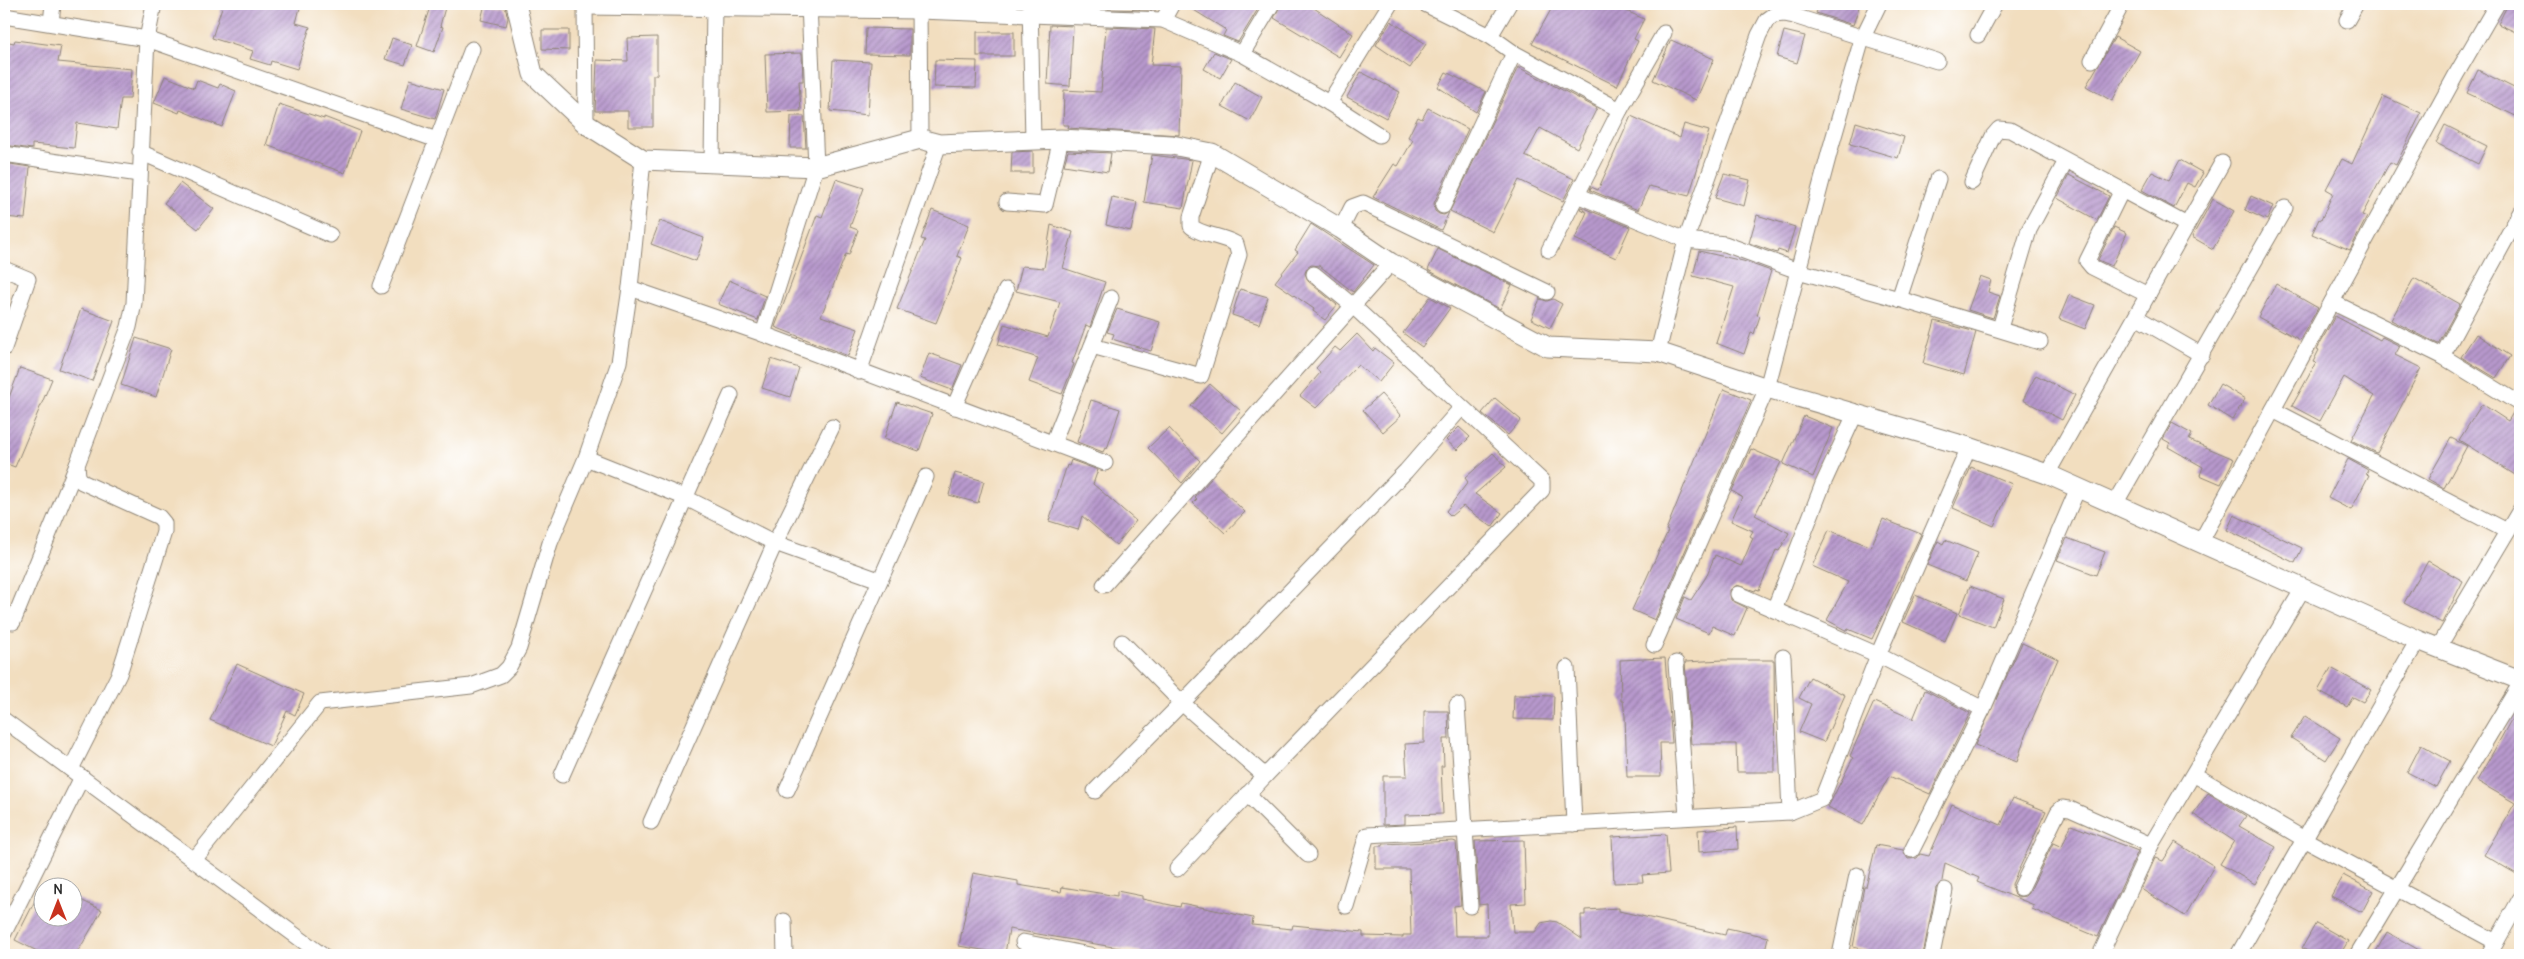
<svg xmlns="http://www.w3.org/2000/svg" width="2524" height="959" font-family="Delius,sans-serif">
<defs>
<pattern id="building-hatch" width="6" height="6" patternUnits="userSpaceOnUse" patternTransform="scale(1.25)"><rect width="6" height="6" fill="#b899cd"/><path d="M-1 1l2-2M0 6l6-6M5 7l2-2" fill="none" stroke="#967da7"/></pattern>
</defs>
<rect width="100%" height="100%" fill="#fff"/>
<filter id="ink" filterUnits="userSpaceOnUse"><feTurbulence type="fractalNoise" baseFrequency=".02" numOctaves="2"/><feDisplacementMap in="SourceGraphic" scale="10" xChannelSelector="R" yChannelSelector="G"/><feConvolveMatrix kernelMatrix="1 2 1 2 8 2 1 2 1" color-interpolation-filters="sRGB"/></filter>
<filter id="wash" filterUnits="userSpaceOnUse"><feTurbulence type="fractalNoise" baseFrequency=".0096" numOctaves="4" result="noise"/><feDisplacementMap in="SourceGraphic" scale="20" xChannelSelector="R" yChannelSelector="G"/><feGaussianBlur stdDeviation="1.12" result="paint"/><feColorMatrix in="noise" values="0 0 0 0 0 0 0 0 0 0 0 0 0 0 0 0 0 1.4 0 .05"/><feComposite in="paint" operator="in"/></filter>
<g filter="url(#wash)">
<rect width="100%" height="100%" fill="#f2debf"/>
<g id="blocks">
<!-- building -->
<g fill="url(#building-hatch)">
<polygon points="223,4 301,4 296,23 310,27 297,69 271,61 270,65 250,59 253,51 212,38"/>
<polygon points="431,4 446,4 440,26 443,27 434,52 417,46"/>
<polygon points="485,4 505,7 508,18 506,26 481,20"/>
<polygon points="1108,4 1157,4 1156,10 1108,9"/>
<polygon points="1184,4 1261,4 1238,42 1223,36 1226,30"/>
<polygon points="1281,4 1308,4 1353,34 1339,57 1274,18"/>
<polygon points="1554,4 1611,4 1644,19 1634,39 1638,41 1617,86 1532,44"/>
<polygon points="1820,4 1860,4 1853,25 1816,13"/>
<polygon points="2508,4 2520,4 2520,34 2498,24"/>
<polygon points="1391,21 1426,44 1410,68 1376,45"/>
<polygon points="1050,25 1073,26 1070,86 1047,84"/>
<polygon points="1106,27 1155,29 1151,65 1181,66 1179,135 1068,128 1069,125 1063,125 1064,90 1101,92"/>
<polygon points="866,28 910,29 910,55 865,54"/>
<polygon points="542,30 569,30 569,50 542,49"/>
<polygon points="1784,31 1805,36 1797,63 1777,57"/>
<rect x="977" y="32" width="37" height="24"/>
<polygon points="657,37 657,75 653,75 653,127 628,127 628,111 595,111 597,60 628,61 627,38"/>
<polygon points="2115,37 2140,51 2112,101 2086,86"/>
<polygon points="392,38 412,45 405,65 385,59"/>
<polygon points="15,40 61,46 58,62 132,69 130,99 121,99 117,129 77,123 74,148 32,144 32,149 4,145 4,41 14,43"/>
<polygon points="1671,40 1714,59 1696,100 1653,80"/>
<polygon points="1214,52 1231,59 1220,78 1204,69"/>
<polygon points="802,53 803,81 799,81 801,111 767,112 765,54"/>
<polygon points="833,60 871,62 868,115 830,111"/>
<polygon points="935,60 977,61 976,88 934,87"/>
<polygon points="1518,67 1597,108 1577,148 1540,128 1525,156 1574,179 1563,201 1519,180 1493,232 1450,211"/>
<polygon points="2478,70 2520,91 2520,118 2467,93"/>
<polygon points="1361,72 1400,92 1386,118 1347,97"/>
<polygon points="1446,72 1486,92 1476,112 1438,87"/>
<polygon points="165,76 194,88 197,80 218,88 220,84 236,91 222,127 180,110 179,113 154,103"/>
<polygon points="410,79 444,89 435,119 401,109"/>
<polygon points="1235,82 1262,97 1250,121 1222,106"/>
<polygon points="2383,96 2421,113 2396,165 2390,162 2362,215 2367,217 2350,250 2312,234 2319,219 2321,220 2333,193 2326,189 2342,159 2352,164"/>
<polygon points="279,104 324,119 324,117 360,131 345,173 266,145"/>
<polygon points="1428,108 1468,129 1434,203 1435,211 1439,214 1444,215 1449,212 1441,230 1373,197 1394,164 1398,166 1413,140 1408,137 1418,117 1422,119"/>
<polygon points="791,116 804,116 806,148 790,148"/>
<polygon points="1631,116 1680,138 1684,124 1709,131 1689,196 1649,186 1638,210 1590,190 1591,187 1598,190"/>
<polygon points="1856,122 1904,137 1898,158 1850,144"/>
<polygon points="2445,125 2487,146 2478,164 2436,143"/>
<polygon points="1033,151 1033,173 1011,173 1012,152"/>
<polygon points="1068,151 1111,153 1108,172 1064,165"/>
<polygon points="1152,155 1192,160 1183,208 1144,202"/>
<polygon points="2180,160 2203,173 2195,187 2187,183 2174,208 2142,190 2152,172 2169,180"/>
<polygon points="4,163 30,167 25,219 5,217 10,165"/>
<polygon points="1724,174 1750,180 1744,206 1715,198"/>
<polygon points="2069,175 2109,196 2097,220 2057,198"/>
<polygon points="836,179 864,188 850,227 858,230 849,255 846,254 821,316 858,329 848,356 775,327 817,215 822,217"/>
<polygon points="180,183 214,209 198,229 164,203"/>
<polygon points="2251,196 2273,206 2267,220 2245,210"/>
<polygon points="1112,197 1137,202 1131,231 1106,225"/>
<polygon points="2213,199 2234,211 2213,249 2192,237"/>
<polygon points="1581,207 1630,227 1616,258 1575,239 1587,212 1580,209"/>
<polygon points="932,210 969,225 957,256 962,258 936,323 897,309 925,240 921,239"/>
<polygon points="1757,215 1795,227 1787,253 1778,250 1777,253 1749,243"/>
<polygon points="660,221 704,238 696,261 651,244"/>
<polygon points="1311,224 1374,265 1353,292 1320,266 1311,265 1307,268 1305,273 1308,281 1337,305 1325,320 1313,311 1314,309 1275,282 1298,252 1295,250"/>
<polygon points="1051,225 1073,232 1063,268 1105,282 1090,327 1086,325 1072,363 1074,364 1062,394 1029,382 1038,358 998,345 1004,324 1048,337 1060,302 1016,291 1022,266 1044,268"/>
<polygon points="2114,227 2127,233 2112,266 2098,260"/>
<polygon points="1438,249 1512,285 1500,309 1428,270"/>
<polygon points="1699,251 1743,261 1771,271 1757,315 1760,316 1754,334 1751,333 1744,354 1716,343 1734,287 1693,276"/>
<polygon points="1980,276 1991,280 1988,292 2000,296 1993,318 1968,310"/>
<polygon points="2414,278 2460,304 2438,344 2391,320"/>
<polygon points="729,280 765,296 758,320 718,304"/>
<polygon points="2276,284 2318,308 2300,340 2258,317"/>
<polygon points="1240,289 1268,297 1259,324 1232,315"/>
<polygon points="2069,295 2095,305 2085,329 2059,319"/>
<polygon points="1430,297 1450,308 1422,347 1403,333"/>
<polygon points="1540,299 1547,301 1553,299 1562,304 1550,328 1531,319"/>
<polygon points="81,309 114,321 92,381 59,369"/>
<polygon points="1117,309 1160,322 1151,351 1112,339 1114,334 1107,332"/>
<polygon points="2335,316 2380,340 2382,337 2400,346 2395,355 2421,368 2377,453 2351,440 2374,396 2344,377 2320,421 2292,406 2316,363 2313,362 2319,350 2317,349"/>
<polygon points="1935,321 1976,332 1964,375 1923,363"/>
<polygon points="1357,334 1373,351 1375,348 1394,363 1379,382 1358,365 1316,408 1300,396 1320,373 1316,368 1335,347 1340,351"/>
<polygon points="2476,334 2510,356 2496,378 2461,357"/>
<polygon points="136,338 171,349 156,397 121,385"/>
<polygon points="929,353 962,365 952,390 920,378"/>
<polygon points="771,359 799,368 790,397 762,388"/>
<polygon points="20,368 52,379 15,467 4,463 4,411"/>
<polygon points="2036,375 2075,395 2062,420 2023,400"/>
<polygon points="1210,384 1241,411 1222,433 1191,406"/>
<polygon points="2220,384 2245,399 2232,420 2208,405"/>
<polygon points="1724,389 1751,400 1655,620 1632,610 1668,531 1666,530"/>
<polygon points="1381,394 1401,416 1383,432 1363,410"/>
<polygon points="1495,398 1521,420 1508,435 1482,413"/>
<polygon points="1091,400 1120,409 1107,449 1105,448 1103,452 1077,442"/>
<polygon points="897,402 932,414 919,451 884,439"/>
<polygon points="2482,404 2508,421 2514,411 2520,413 2520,478 2459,440"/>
<polygon points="1804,416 1833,428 1813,477 1783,464"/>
<polygon points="2172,423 2192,434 2189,440 2234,459 2221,484 2200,475 2203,467 2168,447 2170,443 2163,439"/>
<polygon points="1459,427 1470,437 1457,450 1446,440"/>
<polygon points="1169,428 1200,461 1182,483 1148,448"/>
<polygon points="2451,438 2467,446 2444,488 2428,479"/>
<polygon points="1751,449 1781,462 1755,515 1789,533 1779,551 1776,550 1759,590 1756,589 1755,591 1737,585 1730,590 1731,600 1747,608 1735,636 1712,626 1709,633 1676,619 1685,597 1691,600 1706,577 1715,555 1741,566 1753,538 1750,536 1753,531 1731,521 1742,497 1732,491"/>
<polygon points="1493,453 1506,467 1475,494 1502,513 1492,527 1463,506 1451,516 1446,511 1468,482 1465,478"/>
<polygon points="2348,459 2368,470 2366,474 2369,475 2351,510 2328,498"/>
<polygon points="1071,460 1098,470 1093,484 1136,521 1116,545 1082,516 1078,530 1049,521 1067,465 1069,466"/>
<polygon points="1971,467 2012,484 1994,526 1953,508"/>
<polygon points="955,473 984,481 978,503 949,495"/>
<polygon points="1211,479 1245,512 1225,533 1193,503 1197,499 1195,497"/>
<polygon points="2234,515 2302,548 2295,563 2227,530"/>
<polygon points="1883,519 1921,534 1872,639 1848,629 1847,631 1827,620 1848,582 1812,566 1829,530 1871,547"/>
<polygon points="2067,538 2105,552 2096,575 2057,560"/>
<polygon points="1945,540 1978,553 1966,581 1927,565 1938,541 1943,544"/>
<polygon points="2428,561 2463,581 2442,623 2404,603"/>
<polygon points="1970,586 2004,599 1993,627 1959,614"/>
<polygon points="1915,595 1957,613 1945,641 1903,622"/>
<polygon points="2022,643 2058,659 2025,736 2017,762 1975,745"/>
<polygon points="1665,658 1672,743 1660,743 1661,777 1627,777 1625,716 1623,701 1621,701 1620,660"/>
<polygon points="1724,660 1774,660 1775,772 1737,772 1736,744 1691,744 1685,662"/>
<polygon points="237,664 304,694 295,715 287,711 271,746 210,720"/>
<polygon points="2331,668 2371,690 2363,702 2353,697 2347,707 2318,691"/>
<polygon points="1810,677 1845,695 1824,742 1799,732 1811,704 1799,698"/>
<polygon points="1925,690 1970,713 1930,794 1889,776 1863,825 1828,807 1853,758 1850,756 1874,702 1913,719"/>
<polygon points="1514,695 1554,696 1553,720 1513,719"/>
<polygon points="2520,704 2520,876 2484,855 2515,803 2477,781"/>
<polygon points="1424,711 1448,711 1449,739 1443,739 1444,766 1441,766 1443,814 1405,815 1405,824 1383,825 1383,776 1407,776 1405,744 1424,743"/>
<polygon points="2305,716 2340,738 2326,760 2291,738"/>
<polygon points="2421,745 2450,761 2436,787 2407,772"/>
<polygon points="2208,793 2246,816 2239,826 2276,847 2255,884 2220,864 2234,841 2193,814"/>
<polygon points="2013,798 2046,811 2012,884 2013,893 2017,897 2026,896 2029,893 2053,843 2062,847 2071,825 2138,851 2098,937 2032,909 2034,905 1977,882 1979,878 1945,863 1942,881 1936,888 1923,955 1888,955 1853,947 1864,887 1866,887 1876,845 1903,850 1908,859 1917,858 1920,854 1929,856 1952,804 2001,825"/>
<polygon points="1737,827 1738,849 1699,852 1698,830"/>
<polygon points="1666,834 1669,873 1642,875 1643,882 1614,883 1612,837"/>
<polygon points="1524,840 1526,903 1511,904 1513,932 1535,932 1541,923 1551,921 1557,922 1582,939 1581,915 1585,915 1585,910 1619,908 1619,911 1725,935 1727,928 1768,937 1764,955 1159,955 1009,929 1005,954 959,946 973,873 1018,881 1018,885 1061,892 1062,887 1117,896 1117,891 1142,896 1142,899 1180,907 1181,903 1253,918 1252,925 1292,929 1293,925 1363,932 1363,936 1403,937 1403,935 1411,935 1409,869 1376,869 1376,846 1383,846 1383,844 1453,841 1456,842 1461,905 1454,906 1455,936 1488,936 1487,904 1479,905 1475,841"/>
<polygon points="2175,842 2214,866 2185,916 2141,889 2155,858 2163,861"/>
<polygon points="2343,875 2373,891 2362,912 2331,896"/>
<polygon points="42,887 42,916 72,916 72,896 102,910 76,955 45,955 15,940"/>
<polygon points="2316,923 2348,941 2340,955 2315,955 2302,948"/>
<polygon points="2387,932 2428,955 2374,955"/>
</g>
</g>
</g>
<g filter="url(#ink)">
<use href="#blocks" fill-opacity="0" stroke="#8e8475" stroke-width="1"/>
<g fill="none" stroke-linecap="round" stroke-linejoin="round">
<!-- minor casing -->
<g stroke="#8e8475" stroke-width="17">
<g id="minor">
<polyline points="585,4 586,124"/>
<polyline points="919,4 920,139"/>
<polyline points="1030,4 1033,140"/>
<polyline points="1425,4 1490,36 1514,53 1620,110"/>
<polyline points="585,7 919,11 1163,20 1242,54 1329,103 1379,135"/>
<polyline points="4,16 147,39 437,140 472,49"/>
<polyline points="1163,20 1172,4"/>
<polyline points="2347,20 2356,4"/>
<polyline points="51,23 53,4"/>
<polyline points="1978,35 1995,4"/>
<polyline points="1490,36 1509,4"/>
<polyline points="1242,54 1272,4"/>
<polyline points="2092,60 2122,4"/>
<polyline points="1329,103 1390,4"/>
<polyline points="140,152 330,235"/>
<polyline points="4,154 139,174"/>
<polyline points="712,163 714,4"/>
<polyline points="1972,182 1993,136 1999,129 2010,130 2187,225"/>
<polyline points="2122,190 2087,261 2092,267 2148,295"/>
<polyline points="1577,195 1686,240 1725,244 1798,271 1899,299 2040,342"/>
<polyline points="1007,202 1045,205 1061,139"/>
<polyline points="1443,206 1514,53"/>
<polyline points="1341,229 1352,207 1363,203 1547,292"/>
<polyline points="1549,250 1620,110 1664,33"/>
<polyline points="4,269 28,279 4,348"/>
<polyline points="1314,274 1353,306 1542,481 1542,490 1265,776 1182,703 1406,471 1462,407"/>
<polyline points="381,286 437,140"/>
<polyline points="630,288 763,334 1105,463"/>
<polyline points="1899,299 1938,179"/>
<polyline points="2332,302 2442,356 2520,404"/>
<polyline points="2136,317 2202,355"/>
<polyline points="2000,328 2029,230 2066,161"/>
<polyline points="763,334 816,167 809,4"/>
<path d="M1092 346 1201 376 1239 255 1236 244C1223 236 1200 235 1191 226V217L1212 153"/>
<polyline points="1658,352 1686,240 1759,35 1767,20 1774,15 1784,14 1794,16 1937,61"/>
<polyline points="2442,356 2520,213"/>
<polyline points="859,372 939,144"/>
<polyline points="954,407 1006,290"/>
<polyline points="2273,410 2507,531"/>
<polyline points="1053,443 1111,298"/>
<polyline points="586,458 684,497 775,543 879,580"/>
<polyline points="2047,474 2222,163"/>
<polyline points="2115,504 2285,208"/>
<polyline points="2200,543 2457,73 2497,4"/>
<polyline points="1104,585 1391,263"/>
<polyline points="1738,594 1878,655 1983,709"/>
<polyline points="1774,610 1823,484 1856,412"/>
<polyline points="13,622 77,465"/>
<polyline points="1654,645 1767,388 1830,150 1862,39 1879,4"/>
<polyline points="2438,648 2520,510"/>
<polyline points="1783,657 1790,812"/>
<polyline points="1676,663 1687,817"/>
<polyline points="1567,668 1574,824"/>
<polyline points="1457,705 1470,906"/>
<polyline points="4,720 322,955"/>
<polyline points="71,769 119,674 164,532 164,523 159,517 82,482 78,476 77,465 129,327 134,303 147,39 154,4"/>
<polyline points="562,775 731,395"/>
<polyline points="2195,775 2304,839 2496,942"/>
<polyline points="787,790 926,477"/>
<polyline points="1095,791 1182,703 1122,642"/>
<polyline points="1247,794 1308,855"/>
<polyline points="651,822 775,543 832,427"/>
<polyline points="1912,850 1983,709 2078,488"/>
<polyline points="194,860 320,703 471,686 501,675 509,667 519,648 550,543 586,458 619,362 630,288 643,160"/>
<polyline points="1177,869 1265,776"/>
<polyline points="2021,888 2058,812 2062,808 2070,809 2151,845"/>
<polyline points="1346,906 1367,835 1790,812 1822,799 1878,655 1969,447"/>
<polyline points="784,921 785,955"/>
<polyline points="4,933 82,777"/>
<polyline points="1023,942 1090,955"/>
<polyline points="1840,955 1857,875"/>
<polyline points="1932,955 1945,890"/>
<polyline points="2100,955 2151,845 2302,590"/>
<polyline points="2238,955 2418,640"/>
<polyline points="2357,955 2520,684"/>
<polyline points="2489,955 2520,899"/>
</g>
</g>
<!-- tertiary casing -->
<g stroke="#8e8475" stroke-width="21">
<polyline id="tertiary" points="516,4 533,74 586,124 643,160 816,167 920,139 939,144 1061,139 1172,145 1212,153 1341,229 1391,263 1548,347 1658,352 1767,388 1969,447 2047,474 2418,640 2520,680"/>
</g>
<!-- minor -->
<use href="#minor" stroke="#fff" stroke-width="15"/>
<!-- tertiary -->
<use href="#tertiary" stroke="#fff" stroke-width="19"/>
</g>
</g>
<!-- margin -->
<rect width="2524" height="959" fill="none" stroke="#fff" stroke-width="20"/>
<!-- north arrow -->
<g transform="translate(58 902)"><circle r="24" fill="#ffffff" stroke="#aaaaaa"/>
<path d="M0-4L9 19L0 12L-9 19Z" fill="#c8321e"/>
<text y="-8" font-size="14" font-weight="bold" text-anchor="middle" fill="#2b2b2b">N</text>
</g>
</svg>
